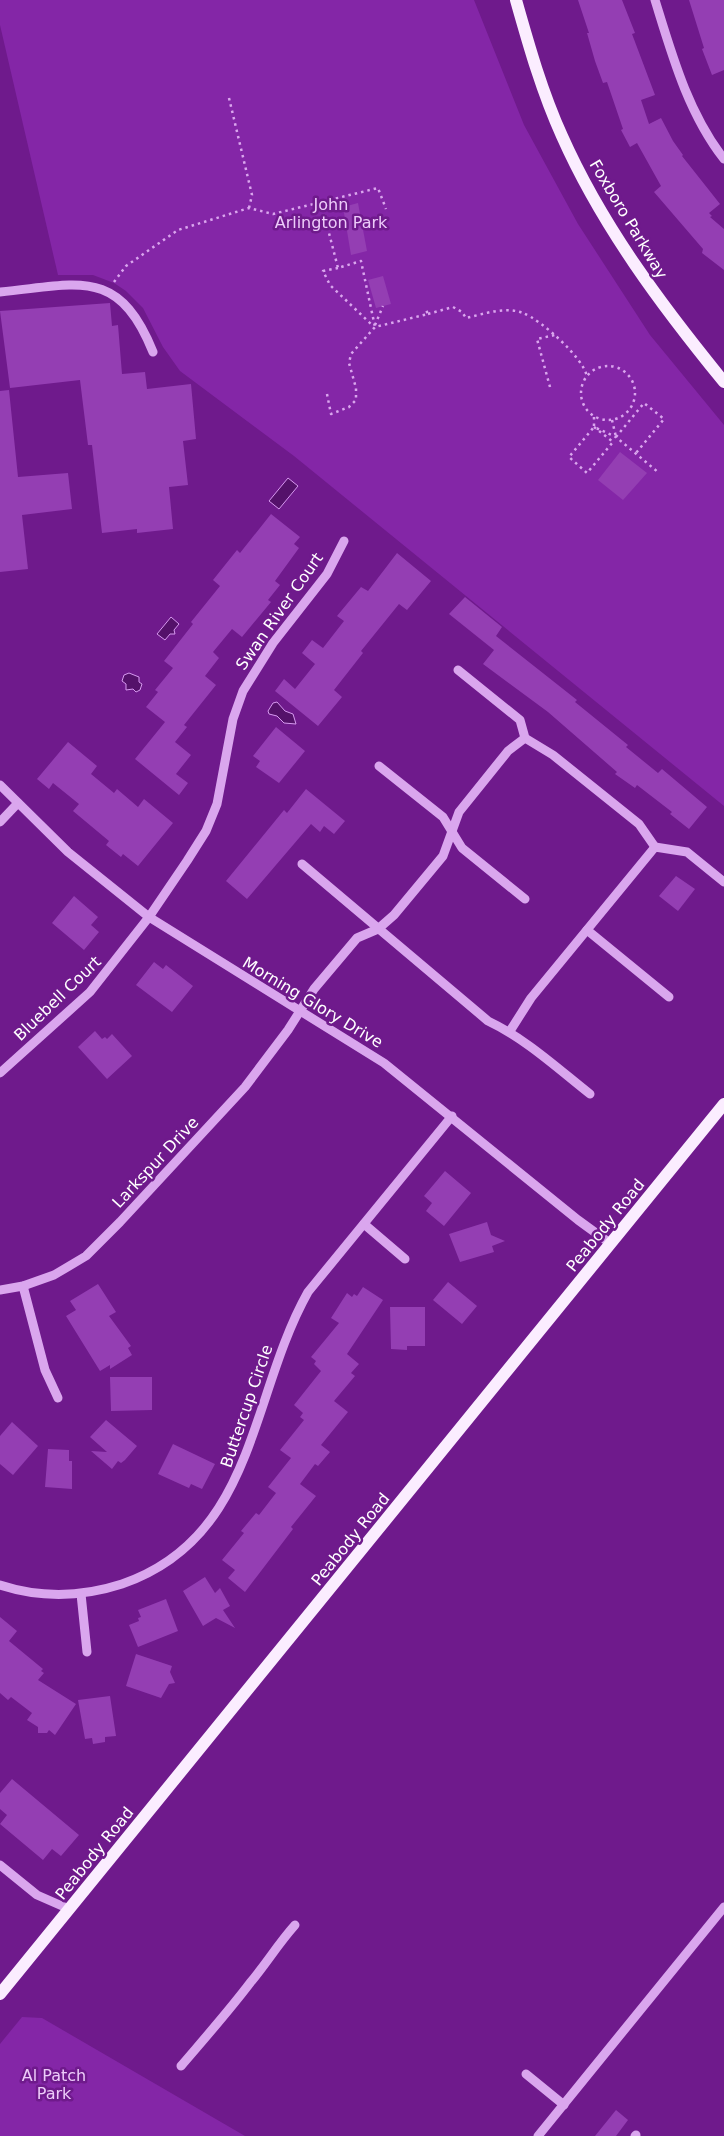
<svg xmlns="http://www.w3.org/2000/svg" width="724" height="2136" font-family="'DejaVu Sans',sans-serif">
<rect width="100%" height="100%" fill="#6f1a8c"/>
<!-- green -->
<g fill="#8426a7">
<polygon points="0,0 474,0 524,125 578,224 650,335 724,425 724,806 294,456 180,371 163,347 143,308 126,291 114,283 93,275 58,275 0,25"/>
<polygon points="22,2017 42,2018 245,2136 0,2136 0,2044"/>
</g>
<!-- water -->
<g fill="#54116a" stroke="#d799f0">
<polygon points="288,478 298,486 279,509 269,501"/>
<polygon points="171,617 179,624 174,630 175,634 170,634 165,640 157,634"/>
<polygon points="129,673 139,677 139,682 142,684 140,690 136,692 133,689 126,690 126,684 122,681 124,675"/>
<polygon points="277,702 285,711 293,714 296,724 284,723 277,716 269,714 268,711 273,703"/>
</g>
<!-- building -->
<g fill="#943eb3">
<polygon points="578,0 622,0 635,33 632,34 655,95 641,100 649,124 661,118 673,141 683,155 682,156 720,204 709,213 712,216 710,217 724,229 724,270 702,253 703,249 654,192 661,186 637,143 630,147 621,130 623,129 607,82 603,83 595,61 587,33 589,33"/>
<polygon points="689,0 724,0 724,70 712,75 702,49 704,48"/>
<polygon points="358,203 367,251 351,255 343,207"/>
<polygon points="383,276 391,304 376,308 368,280"/>
<polygon points="110,303 112,326 118,325 122,374 145,372 147,389 191,384 196,439 183,441 188,485 169,487 173,529 137,533 137,529 102,533 92,445 88,445 80,380 10,388 0,311"/>
<polygon points="9,390 18,477 68,473 72,509 22,515 28,569 0,572 0,391"/>
<polygon points="620,452 647,473 623,500 598,480"/>
<polygon points="271,514 300,537 294,544 299,548 275,581 280,585 268,600 271,602 242,637 232,629 213,652 219,658 205,676 216,685 184,725 187,727 175,742 191,755 176,774 188,783 179,795 135,759 165,722 146,707 158,692 155,690 173,668 164,661 193,624 191,622 220,586 213,580 237,550 240,553"/>
<polygon points="397,553 431,581 407,610 399,604 361,651 363,653 334,690 342,697 318,726 275,691 284,679 295,689 315,664 302,653 312,640 323,648 344,621 337,616 361,587 368,591"/>
<polygon points="465,597 502,627 496,636 577,700 575,702 628,745 626,747 658,773 662,769 707,807 689,829 670,814 672,812 637,785 635,788 615,774 617,772 548,712 483,664 494,650 449,614"/>
<polygon points="276,727 305,751 279,783 256,767 260,761 253,756"/>
<polygon points="68,742 97,766 91,774 114,793 117,789 138,807 144,799 173,823 138,866 123,854 121,857 106,845 109,841 73,811 79,804 53,783 49,789 37,779"/>
<polygon points="306,789 345,821 334,834 324,826 320,832 311,824 247,899 226,881 284,810 287,813"/>
<polygon points="676,876 695,889 678,911 659,896"/>
<polygon points="74,896 98,917 91,925 99,932 84,950 52,923"/>
<polygon points="154,962 163,969 166,965 193,986 172,1012 136,985"/>
<polygon points="95,1031 102,1039 105,1037 107,1039 112,1034 132,1056 107,1079 78,1047"/>
<polygon points="445,1171 471,1193 444,1226 426,1211 432,1203 424,1196"/>
<polygon points="487,1222 491,1235 505,1241 492,1246 494,1252 460,1262 449,1234"/>
<polygon points="448,1282 477,1306 462,1324 433,1300"/>
<polygon points="98,1284 116,1312 109,1316 131,1346 128,1348 132,1355 110,1369 110,1365 100,1371 66,1316 76,1310 70,1301"/>
<polygon points="363,1287 383,1300 347,1354 359,1364 351,1373 355,1376 334,1401 348,1412 321,1445 330,1452 318,1466 315,1464 300,1484 316,1496 291,1527 293,1529 245,1592 228,1578 235,1570 222,1560 244,1533 241,1531 256,1513 259,1515 276,1493 268,1487 291,1458 280,1450 304,1420 300,1417 303,1413 294,1405 321,1371 314,1364 316,1361 311,1357 339,1323 331,1318 347,1293 352,1297 354,1294 357,1296"/>
<polygon points="390,1307 425,1307 425,1346 407,1346 407,1350 391,1349"/>
<polygon points="110,1377 152,1377 152,1410 111,1411"/>
<polygon points="106,1420 137,1446 125,1460 121,1463 118,1461 112,1469 91,1451 107,1452 90,1437"/>
<polygon points="12,1422 38,1446 13,1475 0,1464 0,1436"/>
<polygon points="173,1444 215,1464 202,1489 191,1484 189,1488 158,1474"/>
<polygon points="48,1449 69,1450 69,1461 72,1461 72,1489 45,1487"/>
<polygon points="205,1577 215,1593 220,1588 230,1606 223,1610 235,1628 216,1618 203,1626 183,1591"/>
<polygon points="166,1599 178,1631 138,1647 129,1625 139,1621 138,1618 141,1617 138,1610"/>
<polygon points="0,1617 17,1631 9,1641 43,1669 41,1671 44,1673 38,1680 76,1704 55,1735 49,1730 47,1733 38,1733 38,1727 27,1720 32,1713 11,1697 8,1700 0,1693"/>
<polygon points="136,1654 172,1666 170,1672 175,1683 169,1684 161,1698 126,1686"/>
<polygon points="110,1696 116,1736 105,1737 105,1742 93,1744 92,1738 85,1739 78,1700"/>
<polygon points="12,1779 79,1835 61,1856 52,1849 43,1860 0,1824 7,1815 0,1809 0,1793"/>
<polygon points="616,2110 628,2120 616,2136 595,2136"/>
</g>
<g fill="none" stroke-linecap="round" stroke-linejoin="round">
<!-- path -->
<g stroke="#daa6ee" stroke-width="2.5" stroke-dasharray="2.5 4" stroke-linecap="butt">
<polyline points="229,98 252,195 249,208"/>
<polyline points="321,202 338,268 361,261 375,327"/>
<polyline points="338,268 323,271 330,285 373,326"/>
<polyline points="114,282 126,266 178,230 249,208 273,214 378,188 386,209"/>
<path d="M428 314 453 307 462 312 466 318C484 314 505 306 523 313 541 320 584 358 587 377"/>
<polyline points="375,325 383,306"/>
<circle cx="608" cy="393" r="27"/>
<polyline points="550,387 537,339 555,335"/>
<polyline points="327,394 331,414 349,407 356,400 356,388 349,363 351,354 375,327 428,314 426,310"/>
<polyline points="594,417 594,427 616,437 659,473"/>
<polyline points="612,420 616,437"/>
<polygon points="594,427 613,442 587,473 569,457"/>
<polyline points="616,437 644,403 664,419 636,453"/>
</g>
<!-- minor -->
<g stroke="#daa6ee" stroke-width="9">
<path d="M655 0C672 55 688 113 724 159"/>
<path d="M0 292C76 285 118 265 153 352"/>
<polyline points="458,670 520,720 525,738 553,755 639,824 655,847"/>
<polyline points="379,766 443,817 462,848 525,899"/>
<polyline points="0,785 68,852 149,917 384,1063 578,1220 611,1244"/>
<polyline points="0,822 18,803"/>
<polyline points="655,847 687,852 724,882"/>
<path d="M302 864 488 1021C526 1039 557 1068 590 1094"/>
<polyline points="587,930 669,997"/>
<polyline points="510,1031 531,998 655,847"/>
<polyline points="0,1073 90,992 149,917 187,861 206,831 217,804 233,719 243,691 273,643 327,574 344,541"/>
<polyline points="364,1224 405,1259"/>
<polyline points="23,1286 45,1370 58,1398"/>
<polyline points="0,1290 23,1286 54,1275 86,1256 120,1222 245,1087 288,1030 314,989 357,938 378,929 394,915 443,856 459,812 508,751 525,738"/>
<path d="M0 1585C40 1598 82 1597 122 1584 256 1538 249 1397 308 1292L452 1116"/>
<polyline points="81,1594 87,1652"/>
<polyline points="0,1865 37,1895 69,1909"/>
<path d="M181 2066C204 2039 228 2012 250 1983 266 1964 278 1944 295 1925"/>
<polyline points="526,2074 564,2105"/>
<polyline points="538,2136 724,1907"/>
<polyline points="635,2136 636,2135"/>
</g>
<!-- major -->
<g stroke="#fbedff" stroke-width="12">
<path d="M516 0C529 46 542 92 562 136 602 226 662 306 724 382"/>
<polyline points="0,1994 724,1104"/>
</g>
</g>
<g text-anchor="middle" stroke-width="5" stroke-linejoin="round" paint-order="stroke">
<!-- park labels -->
<g font-size="16" fill="#edccfa" stroke="#6f1a8c">
<text x="331" y="210">John<tspan x="331" dy="18">Arlington Park</tspan></text>
<text x="54" y="2081">Al Patch<tspan x="54" dy="18">Park</tspan></text>
</g>
<!-- street labels -->
<g font-size="16" fill="#fff" stroke="#6f1a8c">
<text transform="translate(629 219) rotate(59)" y="6">Foxboro Parkway</text>
<text transform="translate(279 611) rotate(-55)" y="6">Swan River Court</text>
<text transform="translate(57 998) rotate(-44)" y="6">Bluebell Court</text>
<text transform="translate(313 1002) rotate(31)" y="6">Morning Glory Drive</text>
<text transform="translate(155 1162) rotate(-47)" y="6">Larkspur Drive</text>
<text transform="translate(605 1225) rotate(-51)" y="6">Peabody Road</text>
<text transform="translate(246 1406) rotate(-71)" y="6">Buttercup Circle</text>
<text transform="translate(350 1539) rotate(-51)" y="6">Peabody Road</text>
<text transform="translate(94 1853) rotate(-51)" y="6">Peabody Road</text>
</g>
</g>
</svg>
